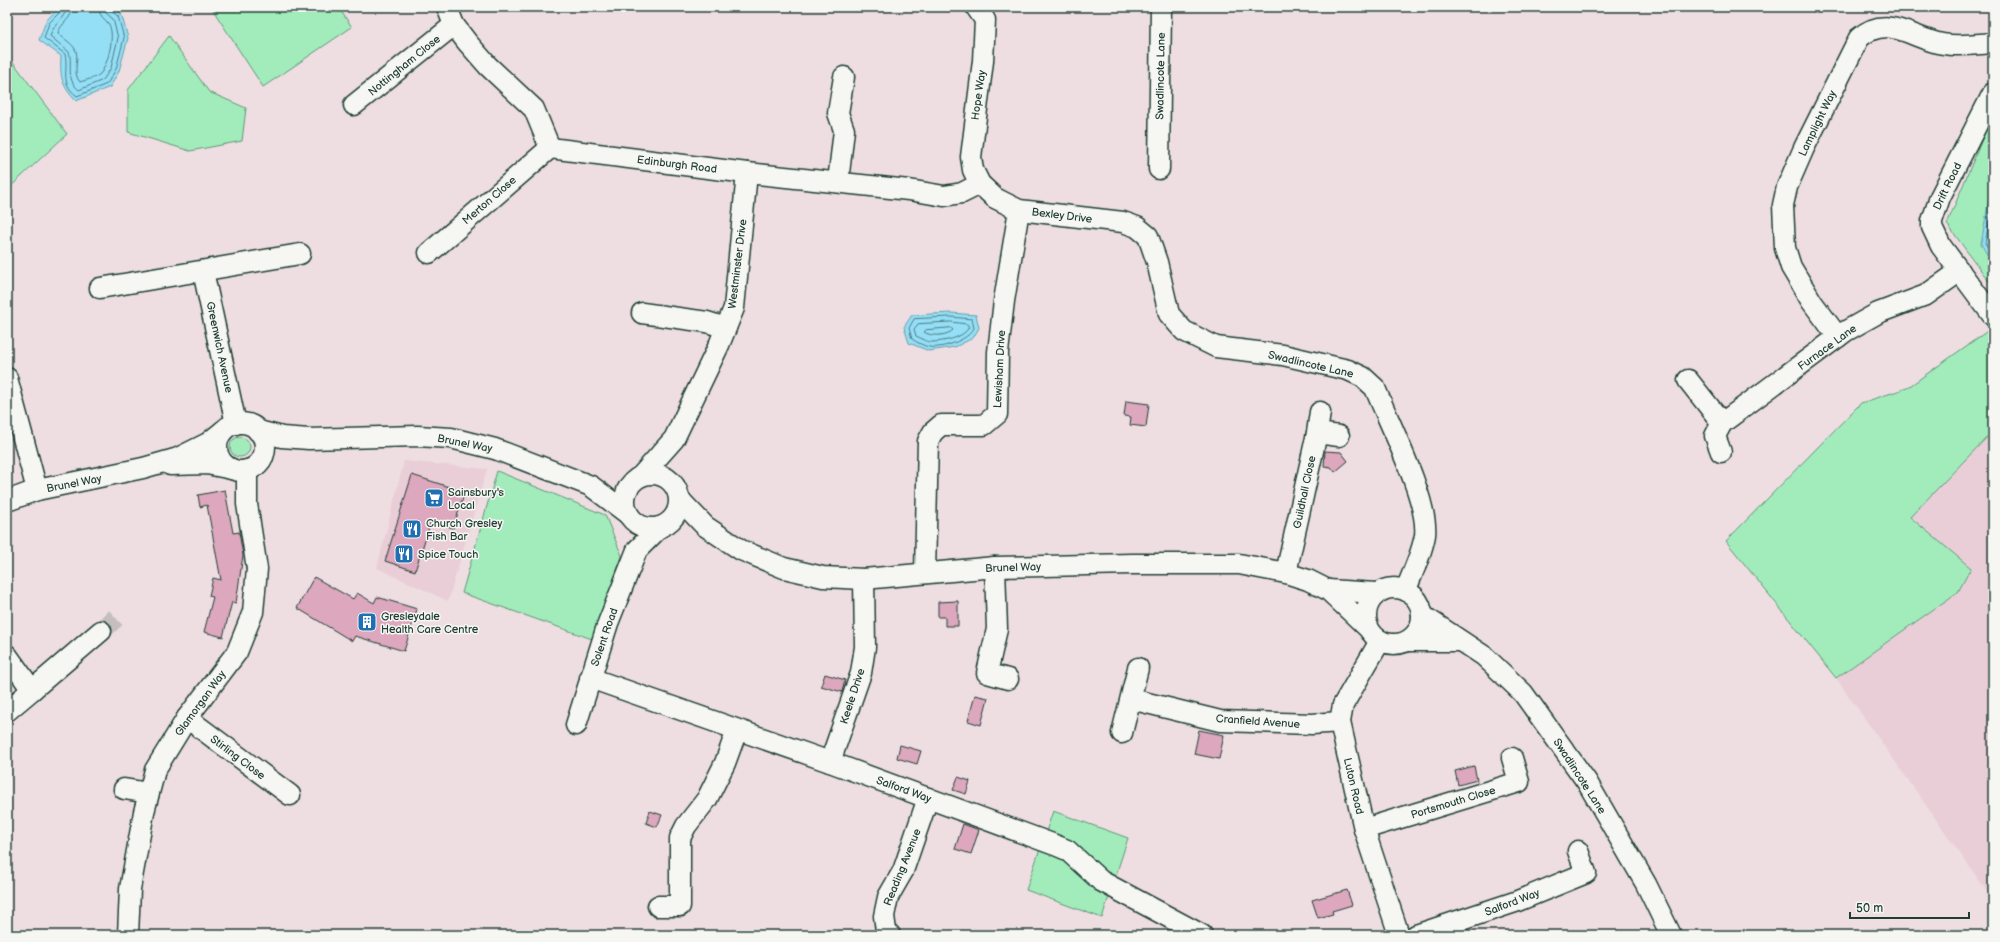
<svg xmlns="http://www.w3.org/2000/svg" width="2000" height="942" font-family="'Balsamiq Sans',sans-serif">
<rect width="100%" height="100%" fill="#eedee2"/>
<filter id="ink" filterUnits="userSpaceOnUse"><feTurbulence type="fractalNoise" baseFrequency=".025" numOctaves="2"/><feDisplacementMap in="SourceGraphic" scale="8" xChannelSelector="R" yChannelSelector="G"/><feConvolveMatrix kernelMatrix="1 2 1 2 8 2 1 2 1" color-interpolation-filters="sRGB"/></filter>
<g filter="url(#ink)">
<!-- built -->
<g fill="#e9ced7">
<polygon points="1993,431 1993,900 1836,678 1958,592 1971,568 1910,517"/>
<polygon points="404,461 487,469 448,601 377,568"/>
</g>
<!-- green -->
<g fill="#a2ecbb" stroke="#609478">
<polygon points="211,7 338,7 352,27 263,87"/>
<polygon points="169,36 209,92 246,108 242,141 190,151 128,132 128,90"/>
<polygon points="7,54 67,134 7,190"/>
<polygon points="1993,113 1993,287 1947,224"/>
<polygon points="1993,327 1993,431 1910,517 1971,568 1958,592 1836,678 1726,541 1861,403 1907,388"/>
<circle cx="240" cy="447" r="10"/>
<polygon points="497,471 605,515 622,556 592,639 462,593"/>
<polygon points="1053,811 1128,838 1102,918 1026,890"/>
</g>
<!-- water -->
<g fill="#94def6" stroke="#659ea8">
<path d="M59 7H111L121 13 128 38 119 71 110 87 76 101C61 85 60 77 61 56L39 40 46 21Z"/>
<polygon points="1993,191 1993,264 1981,244 1989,199"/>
<polygon points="951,313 976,315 979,328 973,338 955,347 929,351 909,343 904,327 912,315"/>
</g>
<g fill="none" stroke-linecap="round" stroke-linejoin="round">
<!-- shore -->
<g stroke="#4e7d82" stroke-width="1">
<path d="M62 7 61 11 49 23 44 38 65 54C69 71 59 82 77 96L107 84 116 69 124 38 118 16 111 11 110 7"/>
<path d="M67 7C66 17 54 23 50 36L69 52C73 65 65 79 79 90L103 80 111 68 118 38 113 19 106 13 105 7"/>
<path d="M73 7C72 19 61 23 58 33 63 39 73 43 76 51 79 62 72 73 80 82 86 80 96 78 100 74 108 65 116 33 108 23 103 17 99 16 99 7"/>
<polyline points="1993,202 1985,243 1993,257"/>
<path d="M951 317 972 319 974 328C968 340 943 349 929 347 924 346 916 342 912 339L909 328 914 319Z"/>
<path d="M951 322 967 324 969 327C964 338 943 342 931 342 927 342 921 338 916 336L914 329 918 324Z"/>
<path d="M951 328 953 330C947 336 931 337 924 332L926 330Z"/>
</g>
</g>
<!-- building -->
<g fill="#dda7be" stroke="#1f3d34">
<polygon points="1126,401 1149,404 1146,427 1130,425 1131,417 1124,416"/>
<polygon points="1325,451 1341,452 1348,461 1335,472 1331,467 1324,466"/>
<polygon points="412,475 465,492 453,528 431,521 415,571 385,561"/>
<polygon points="225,490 233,533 239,532 243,555 236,603 232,602 223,637 204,632 213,597 209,596 213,578 221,580 207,505 200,507 198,495"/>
<polygon points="314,577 353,599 357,593 374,603 377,597 417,609 404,651 355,636 352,641 297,608"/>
<polygon points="958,601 958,626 945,626 945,617 938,617 938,602"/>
<polygon points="825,674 845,680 842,692 821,686"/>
<polygon points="975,695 988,698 981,725 968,721"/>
<polygon points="1199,730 1224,735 1219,759 1194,754"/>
<polygon points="900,745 921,751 917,764 897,758"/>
<polygon points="1474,766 1477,780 1458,785 1455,771"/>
<polygon points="958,777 970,781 966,794 953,790"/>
<polygon points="650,811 662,815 657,827 646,823"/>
<polygon points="963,824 979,830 971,854 955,849"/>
<polygon points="1347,890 1352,905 1332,911 1333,914 1318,918 1312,900"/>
</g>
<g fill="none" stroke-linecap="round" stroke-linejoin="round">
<!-- minor-tunnel -->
<polyline stroke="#c5bebf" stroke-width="20" stroke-dasharray="20 10" stroke-linecap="butt" points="101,631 123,611"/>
<!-- minor casing -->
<g stroke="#1f3d34" stroke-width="23">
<g id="minor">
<polyline points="447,7 454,25 467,42 488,66 534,109 550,148"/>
<path d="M976 7 985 20 983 61 971 157 973 170 980 184 995 198 1019 210 1123 222 1137 227 1148 236 1157 262 1169 314 1184 331 1216 347 1283 355 1348 370 1363 377 1375 388C1389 423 1429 501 1425 535 1422 554 1412 573 1406 590"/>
<polyline points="1993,93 1940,197 1932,221 1932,227 1941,246 1993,316"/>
<polyline points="354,105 454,25"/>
<polyline points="550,148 747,173 909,190 944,196 962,193 980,184"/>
<polyline points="1159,169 1161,7"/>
<polyline points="838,182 844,130 838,113 844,77"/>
<polyline points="429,253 550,148"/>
<polyline points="203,271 236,424"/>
<polyline points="100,288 300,254"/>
<polyline points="642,313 707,322 726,328"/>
<path d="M1838 337 1812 302 1791 267 1785 248 1783 205 1787 187 1804 148 1859 38C1888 13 1912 39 1943 44 1960 47 1976 44 1993 43"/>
<polyline points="7,378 37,490"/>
<polyline points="1688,380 1722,423 1846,331 1878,313 1926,295 1960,271"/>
<circle cx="241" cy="447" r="24"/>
<polyline points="258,431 282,437 309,439 417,436 451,438 495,449 591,486 628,514"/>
<polyline points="1317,433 1339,436"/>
<polyline points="1721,452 1715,436 1722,423"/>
<polyline points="170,465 207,464 232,469"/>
<circle cx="652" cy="501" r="27"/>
<polyline points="642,475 674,439 719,345 734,308 747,173"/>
<polyline points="680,500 705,526 741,550 784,568 823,577 864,579 995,567 1132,564 1239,564 1286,573 1308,580 1328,590 1368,628"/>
<polyline points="7,501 37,490 143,468 178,458 208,443 223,431"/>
<polyline points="995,567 997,629 987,673 1008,679"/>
<polyline points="925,573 928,441 933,432 941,425 984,425 997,414 998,352 1004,301 1019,210"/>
<polyline points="1286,573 1317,433 1320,412"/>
<circle cx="1394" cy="616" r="28"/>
<polyline points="1328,590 1376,593"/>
<polyline points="1422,615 1484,656 1523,693 1587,782 1646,884 1671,935"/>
<polyline points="1380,641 1343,705 1340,722 1364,829 1399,935"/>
<polyline points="1408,641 1460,641"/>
<polyline points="7,655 32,690 7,711"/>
<polyline points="590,678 830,762 1055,845 1067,850 1101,881 1202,935"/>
<polyline points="32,690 101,631"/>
<polyline points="1131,699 1220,721 1312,724 1340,722"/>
<polyline points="187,718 290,795"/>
<polyline points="576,725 608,623 637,550 660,527"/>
<polyline points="1122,733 1138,668"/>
<polyline points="830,762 861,673 865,647 864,579"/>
<polyline points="124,789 149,793"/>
<polyline points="1364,829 1519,782 1512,758"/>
<polyline points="658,906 680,906 680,838 686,826 707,799 725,763 737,730"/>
<polyline points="128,935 130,889 144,812 155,770 187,718 237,652 253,612 257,569 247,504 247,470"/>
<polyline points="890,935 886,931 884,916 888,897 903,871 928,798"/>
<polyline points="1416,935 1515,902 1586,873 1578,851"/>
</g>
</g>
<!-- minor -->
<use href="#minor" stroke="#f6f6f2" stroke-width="20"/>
</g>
</g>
<!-- icons -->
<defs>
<g id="supermarket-square" transform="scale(1)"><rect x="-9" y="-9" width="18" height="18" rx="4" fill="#1f6fb2" stroke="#f6f6f2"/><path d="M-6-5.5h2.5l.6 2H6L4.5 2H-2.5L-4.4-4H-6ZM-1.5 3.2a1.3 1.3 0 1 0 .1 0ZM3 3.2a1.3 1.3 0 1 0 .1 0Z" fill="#fff"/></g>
<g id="restaurant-square" transform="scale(1)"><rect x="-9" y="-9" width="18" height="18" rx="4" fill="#1f6fb2" stroke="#f6f6f2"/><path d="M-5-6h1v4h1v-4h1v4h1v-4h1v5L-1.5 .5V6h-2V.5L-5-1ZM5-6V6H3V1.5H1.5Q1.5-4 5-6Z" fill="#fff"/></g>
<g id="building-square" transform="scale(1)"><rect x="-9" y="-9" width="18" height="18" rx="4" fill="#1f6fb2" stroke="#f6f6f2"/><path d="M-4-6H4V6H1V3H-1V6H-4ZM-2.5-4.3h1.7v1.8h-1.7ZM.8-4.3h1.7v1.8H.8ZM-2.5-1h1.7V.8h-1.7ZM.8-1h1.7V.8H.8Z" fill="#fff"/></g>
</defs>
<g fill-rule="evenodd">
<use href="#supermarket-square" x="434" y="498"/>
<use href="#restaurant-square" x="412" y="529"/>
<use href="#restaurant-square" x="404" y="554"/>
<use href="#building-square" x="367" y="622"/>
</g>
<g text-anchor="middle" stroke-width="3" stroke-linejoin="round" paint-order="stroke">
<!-- street labels -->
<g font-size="11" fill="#1f3d34" stroke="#f6f6f2">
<text transform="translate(404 65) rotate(-39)" y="4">Nottingham Close</text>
<text transform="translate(1160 76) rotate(-89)" y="4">Swadlincote Lane</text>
<text transform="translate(978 95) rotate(-82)" y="4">Hope Way</text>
<text transform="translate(1817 123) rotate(-64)" y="4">Lamplight Way</text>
<text transform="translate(677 164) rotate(7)" y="4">Edinburgh Road</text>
<text transform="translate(1947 186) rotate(-64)" y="4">Drift Road</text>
<text transform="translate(489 200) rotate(-41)" y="4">Merton Close</text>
<text transform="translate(1062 215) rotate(7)" y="4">Bexley Drive</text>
<text transform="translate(737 264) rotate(-83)" y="4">Westminster Drive</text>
<text transform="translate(220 347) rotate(78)" y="4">Greenwich Avenue</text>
<text transform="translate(1827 347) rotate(-36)" y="4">Furnace Lane</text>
<text transform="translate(1311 364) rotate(13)" y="4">Swadlincote Lane</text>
<text transform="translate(999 369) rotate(-87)" y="4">Lewisham Drive</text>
<text transform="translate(465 443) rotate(11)" y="4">Brunel Way</text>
<text transform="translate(74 483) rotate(-11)" y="4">Brunel Way</text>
<text transform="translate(1304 492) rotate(-78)" y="4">Guildhall Close</text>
<text transform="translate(1013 567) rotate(-2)" y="4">Brunel Way</text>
<text transform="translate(604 637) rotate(-71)" y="4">Solent Road</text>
<text transform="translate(852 696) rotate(-72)" y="4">Keele Drive</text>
<text transform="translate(200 703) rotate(-54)" y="4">Glamorgan Way</text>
<text transform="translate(1258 721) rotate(4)" y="4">Cranfield Avenue</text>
<text transform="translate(238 757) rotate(37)" y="4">Stirling Close</text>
<text transform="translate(1580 776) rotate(57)" y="4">Swadlincote Lane</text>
<text transform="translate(1354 786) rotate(77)" y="4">Luton Road</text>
<text transform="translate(904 789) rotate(20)" y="4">Salford Way</text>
<text transform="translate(1453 802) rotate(-17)" y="4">Portsmouth Close</text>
<text transform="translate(902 867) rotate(-68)" y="4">Reading Avenue</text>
<text transform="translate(1512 902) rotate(-21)" y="4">Salford Way</text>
</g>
<!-- poi labels -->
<g font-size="11" fill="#1f3d34" stroke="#f6f6f2" text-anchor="start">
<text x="448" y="496">Sainsbury's<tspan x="448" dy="13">Local</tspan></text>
<text x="426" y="527">Church Gresley<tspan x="426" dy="13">Fish Bar</tspan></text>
<text x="418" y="558">Spice Touch</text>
<text x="381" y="620">Gresleydale<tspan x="381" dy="13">Health Care Centre</tspan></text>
</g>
</g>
<!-- margin -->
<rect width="2000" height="942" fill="none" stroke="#f6f6f2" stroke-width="24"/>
<rect x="12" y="12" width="1976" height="918" fill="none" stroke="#1f3d34" stroke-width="1.5" filter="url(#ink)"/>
<!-- scale -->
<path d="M1850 912v6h119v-6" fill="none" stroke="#1f3d34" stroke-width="2"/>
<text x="1856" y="912" font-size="12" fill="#1f3d34" stroke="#f6f6f2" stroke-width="3" paint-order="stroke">50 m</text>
</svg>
